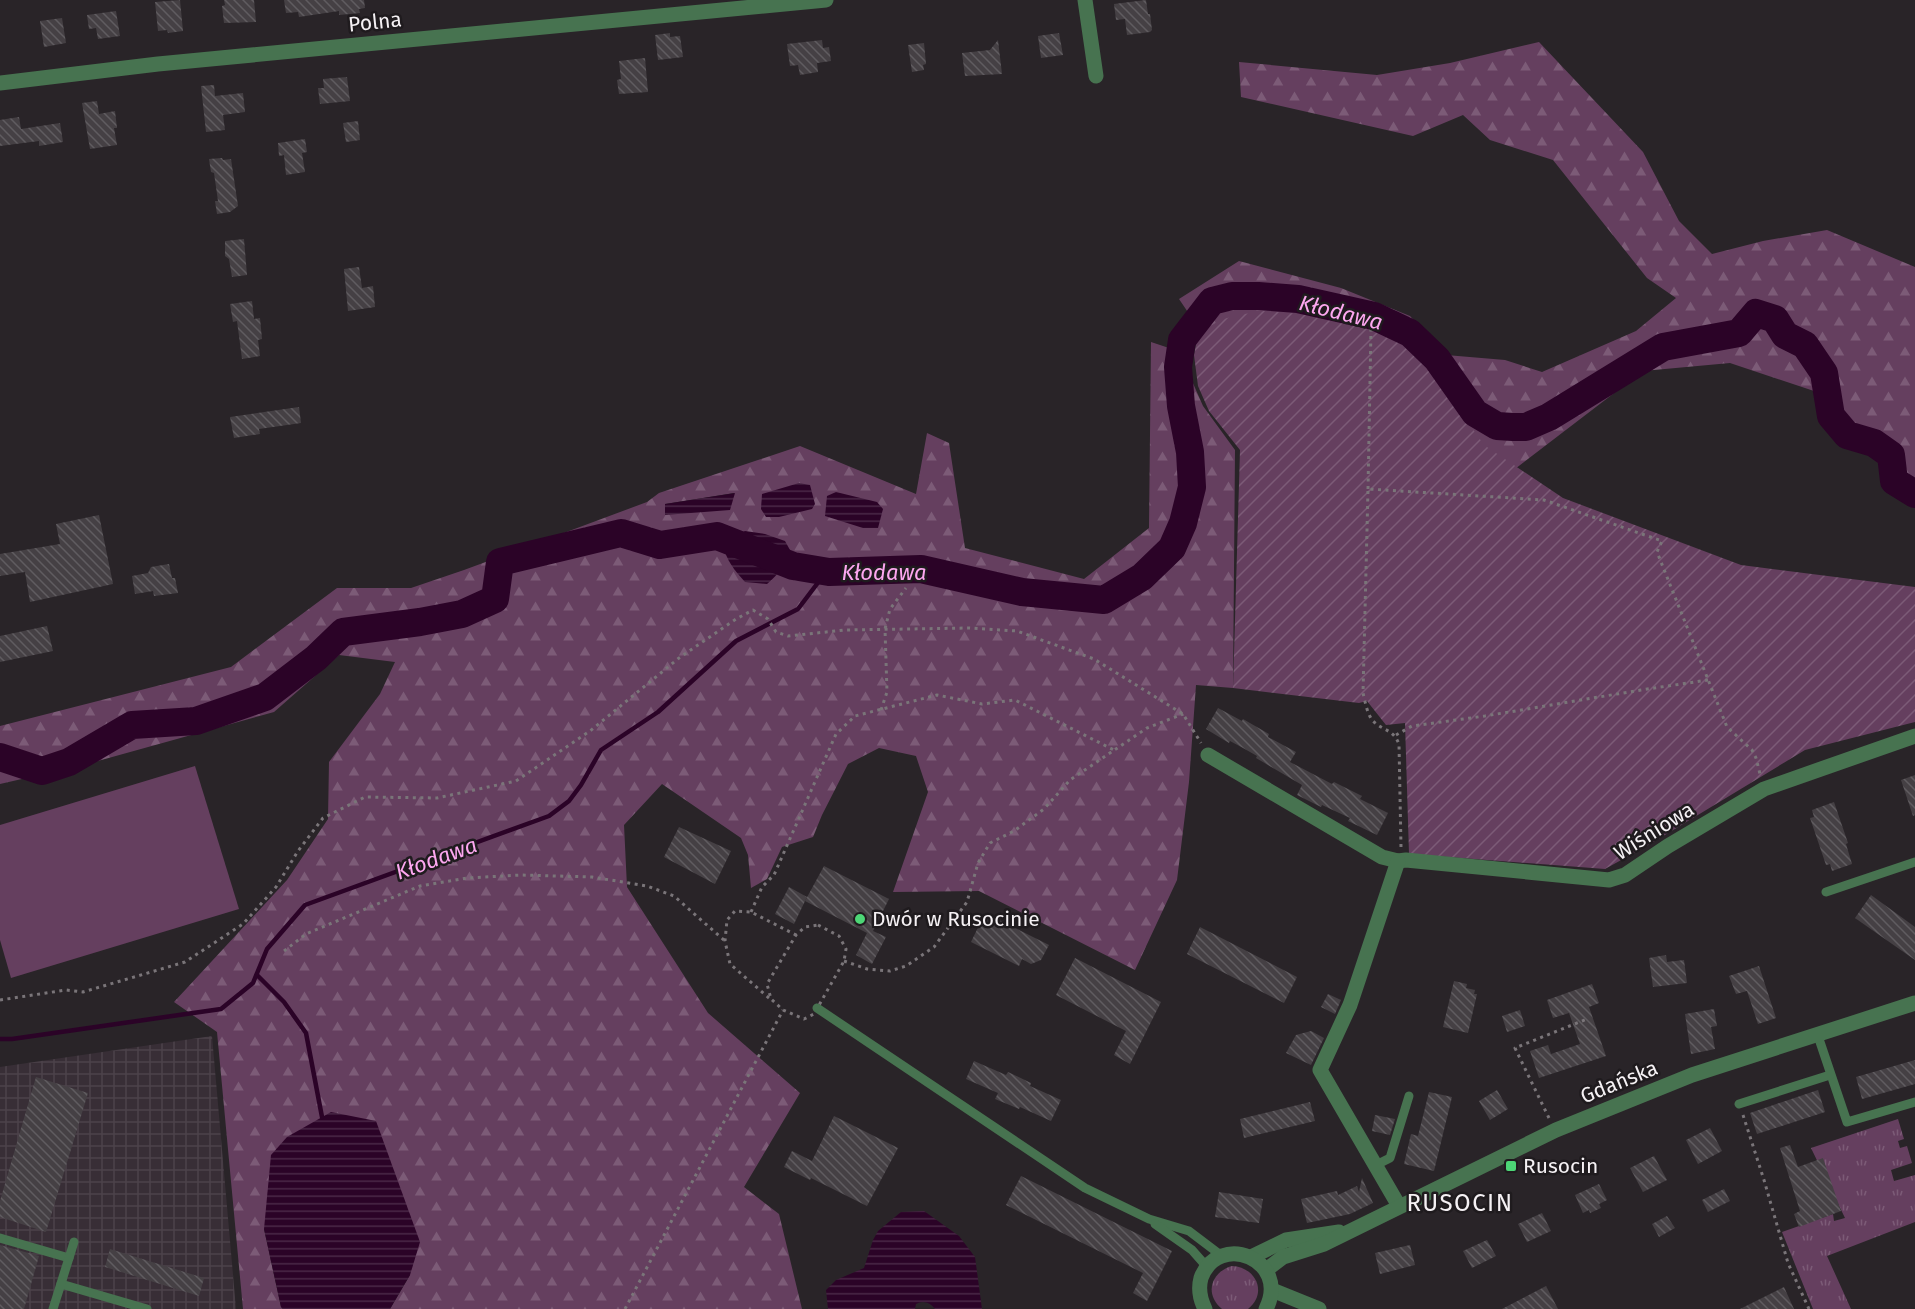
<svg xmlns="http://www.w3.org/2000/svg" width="1915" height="1309" font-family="'Fira Sans',sans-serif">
<defs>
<pattern id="industrial-grid" width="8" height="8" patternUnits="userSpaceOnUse" patternTransform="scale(1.5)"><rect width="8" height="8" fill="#382e36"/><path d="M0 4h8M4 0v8" fill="none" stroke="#4c424a"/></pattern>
<pattern id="grass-tufts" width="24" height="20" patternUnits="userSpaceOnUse" patternTransform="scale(1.5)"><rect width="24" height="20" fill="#653f5f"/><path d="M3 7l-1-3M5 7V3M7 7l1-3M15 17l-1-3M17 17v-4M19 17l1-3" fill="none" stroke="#7c5b77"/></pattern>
<pattern id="forest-firs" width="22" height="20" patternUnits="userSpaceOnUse" patternTransform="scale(1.5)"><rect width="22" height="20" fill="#653f5f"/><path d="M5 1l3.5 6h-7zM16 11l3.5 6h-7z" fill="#7c5b77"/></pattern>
<pattern id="garden-furrows" width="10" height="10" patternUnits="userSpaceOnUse" patternTransform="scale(1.5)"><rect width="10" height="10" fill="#653f5f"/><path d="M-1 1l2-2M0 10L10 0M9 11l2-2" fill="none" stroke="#7c5b77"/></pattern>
<pattern id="water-rules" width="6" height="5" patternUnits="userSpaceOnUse" patternTransform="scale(1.5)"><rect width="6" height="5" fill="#2b0327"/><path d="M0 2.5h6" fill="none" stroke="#4a2847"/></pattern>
<pattern id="building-back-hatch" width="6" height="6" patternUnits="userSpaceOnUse" patternTransform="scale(1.5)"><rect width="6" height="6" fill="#454044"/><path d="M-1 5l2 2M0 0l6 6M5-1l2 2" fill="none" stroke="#605c60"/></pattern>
</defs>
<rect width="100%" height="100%" fill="#292428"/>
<!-- industrial -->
<polygon fill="url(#industrial-grid)" points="212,1036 236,1309 0,1309 0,1067"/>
<!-- grass -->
<g fill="url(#grass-tufts)">
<polygon points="1898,1119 1904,1139 1898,1141 1900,1148 1907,1146 1912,1163 1891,1170 1894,1181 1915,1175 1915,1222 1827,1256 1851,1309 1813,1309 1782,1232 1833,1214 1834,1221 1845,1218 1811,1148"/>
<path d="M1232 1266C1256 1267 1268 1293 1248 1309H1222C1204 1294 1211 1272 1232 1266Z"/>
</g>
<!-- forest -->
<g fill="url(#forest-firs)" fill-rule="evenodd">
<polygon points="1539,42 1643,152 1679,221 1712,254 1763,241 1827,230 1915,267 1915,497 1820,393 1730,363 1643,371 1498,482 1359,340 1200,330 1179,299 1239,261 1341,288 1410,316 1446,355 1505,360 1542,372 1636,331 1676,298 1647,278 1553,160 1490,140 1463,115 1413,136 1241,97 1239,62 1377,75 1450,63"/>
<path d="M1151 342 1190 355 1192 381 1203 406 1235 450 1233 688 1196 685 1189 782 1177 880 1135 970 979 891 893 892 928 792 916 756 879 748 848 764 822 815 813 837 782 847 767 879 751 888 748 855 741 838 662 784 624 825 627 887 708 1013 800 1093 744 1187 779 1214 802 1309H390L410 1275 264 1229 281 1307 283 1309H243L217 1032 174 1002 287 880 328 819 329 762 380 694 395 662 339 655 274 712 87 764 0 784V726L231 667 337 588H411L464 570 647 502 659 493 800 446 916 494 927 433 949 443 965 548 1084 579 1149 528ZM734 493V494L665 515V504Z"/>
</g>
<!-- garden -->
<polygon fill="url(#garden-furrows)" points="1264,311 1376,320 1415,340 1443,372 1458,408 1484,445 1563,498 1741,565 1915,587 1915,722 1805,750 1650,844 1605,869 1409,854 1405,723 1386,725 1367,701 1359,703 1233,688 1240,450 1209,411 1198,386 1194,355 1198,334 1220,320 1238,315"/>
<!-- pitch -->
<polygon fill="#653f5f" points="195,766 239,909 11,978 0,940 0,825"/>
<!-- water -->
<g fill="url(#water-rules)">
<polygon points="799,483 810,485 815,504 812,509 779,517 766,517 761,509 762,494"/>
<polygon points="836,492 877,502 883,509 878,528 863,528 825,516 827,496"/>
<polygon points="735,493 730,510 665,515 665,504"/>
<path d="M745 531 765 534 785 541 790 550C785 565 779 574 767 584L745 582C735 571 726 560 723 545L728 540Z"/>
<polygon points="331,1112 376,1121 420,1242 410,1275 390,1309 283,1309 281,1307 264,1229 271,1155 287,1137"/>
<path d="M924 1211 959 1236 975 1257 982 1309H935C930 1302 923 1300 916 1304L915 1309H828L826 1290 836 1280 864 1268 873 1240 878 1231 901 1212Z"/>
</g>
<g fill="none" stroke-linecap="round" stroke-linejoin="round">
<!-- stream -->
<g stroke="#2b0327" stroke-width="4.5">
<polyline points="257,975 284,1002 306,1033 322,1117"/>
<polyline points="0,1039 12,1039 221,1009 253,983 267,949 305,905 549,816 569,801 581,785 601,750 658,712 736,641 798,609 823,576 829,572"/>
</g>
<!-- river -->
<polyline stroke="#2b0327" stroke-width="28" points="0,757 42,771 69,762 132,725 196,721 265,697 316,658 343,632 420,622 462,614 495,599 500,562 621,533 660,545 717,536 793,566 829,572 921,569 1022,592 1104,600 1142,577 1172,548 1183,523 1192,487 1190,452 1181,406 1178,367 1182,340 1212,301 1232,296 1258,296 1298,299 1374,316 1410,333 1437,359 1475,413 1497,426 1513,427 1526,427 1549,417 1663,347 1739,333 1756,313 1775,319 1785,335 1805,345 1824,373 1831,416 1847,435 1874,443 1891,455 1894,481 1915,494"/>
</g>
<!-- building -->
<g fill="url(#building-back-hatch)">
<polygon points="180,0 183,31 168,33 167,30 158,31 155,2"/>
<polygon points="224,0 254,0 256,22 224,23 222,6 225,5"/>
<polygon points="284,0 364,0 365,8 359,9 360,13 339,15 339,11 299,17 298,12 286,13"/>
<polygon points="1146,0 1148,14 1150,14 1152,30 1150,32 1127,35 1125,19 1116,20 1114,4"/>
<polygon points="116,11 120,36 98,39 96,28 89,29 87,15"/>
<polygon points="62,18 66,43 44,47 40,21"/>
<polygon points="670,33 670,37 680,36 683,57 658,60 655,35"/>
<polygon points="1059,33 1063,55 1041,58 1038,36"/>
<polygon points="822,40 823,48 829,47 831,61 817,63 818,72 800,75 798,65 790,66 787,44"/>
<polygon points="998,40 1002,74 965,76 962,53 990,50"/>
<polygon points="924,43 926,64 923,65 924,70 912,72 908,45"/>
<polygon points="645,58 648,92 619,94 617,80 621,79 619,61"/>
<polygon points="347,77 350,101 320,104 318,88 324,88 323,79"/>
<polygon points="214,85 215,96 243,93 245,112 223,115 225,130 206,132 201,86"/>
<polygon points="97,101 99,114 115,111 117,128 114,128 117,145 90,149 82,103"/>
<polygon points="19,117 21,129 60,123 63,142 39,146 39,141 0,146 0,120"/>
<polygon points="358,121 360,140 346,142 343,123"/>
<polygon points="305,139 307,152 302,153 305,172 286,175 284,155 279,156 278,143"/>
<polygon points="222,158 223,160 231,159 238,206 230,212 217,214 215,201 218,201 214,173 211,172 209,159"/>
<polygon points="244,239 247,275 232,277 229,259 225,256 225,241"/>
<polygon points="359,267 362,288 373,286 375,307 348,311 344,269"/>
<polygon points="252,301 254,319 260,318 262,339 258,340 260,356 242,359 237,321 233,322 230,304"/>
<polygon points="299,407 301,423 259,429 260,434 234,438 230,417"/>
<polygon points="99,515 113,584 30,602 25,572 0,576 0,554 60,544 56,524"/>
<polygon points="169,564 172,578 175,578 178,593 154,596 153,591 135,594 132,576 148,573 151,567"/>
<polygon points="47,626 53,651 0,662 0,636"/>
<polygon points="1218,708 1242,721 1243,719 1269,734 1268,737 1296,752 1290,762 1332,784 1334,782 1362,796 1360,799 1388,813 1377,835 1348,821 1350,818 1322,805 1321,807 1297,795 1302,785 1256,758 1257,756 1243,748 1230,741 1229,743 1206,729"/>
<polygon points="1915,775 1915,815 1913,816 1901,780"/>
<polygon points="1834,802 1848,843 1846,844 1852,864 1832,871 1830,864 1826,865 1810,818 1814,817 1812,810"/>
<polygon points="679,827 731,851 715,884 664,857"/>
<polygon points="824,866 889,899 873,931 886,937 872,964 856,955 867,933 805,901"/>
<polygon points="789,887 807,897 794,924 775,914"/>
<polygon points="1871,895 1915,927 1915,960 1855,918"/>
<polygon points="985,913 1049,945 1041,960 1031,964 1022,959 1019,966 971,942"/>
<polygon points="1200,927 1297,977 1284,1003 1187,954"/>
<polygon points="1666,955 1667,962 1684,960 1687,983 1653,987 1649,958"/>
<polygon points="1075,958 1161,1002 1130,1064 1114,1055 1126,1031 1056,995"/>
<polygon points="1759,966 1776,1018 1758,1024 1747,991 1736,994 1729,976"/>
<polygon points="1454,981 1467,984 1466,988 1475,990 1474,994 1477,994 1468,1033 1443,1027"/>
<polygon points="1592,984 1599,1003 1589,1007 1606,1056 1539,1078 1530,1051 1548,1045 1551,1054 1580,1044 1569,1013 1553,1018 1547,1000"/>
<polygon points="1328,994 1341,1000 1335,1014 1321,1007"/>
<polygon points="1714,1009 1717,1026 1711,1027 1715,1049 1691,1054 1685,1014"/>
<polygon points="1520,1010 1525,1026 1507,1032 1502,1016"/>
<polygon points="1311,1031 1324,1038 1311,1065 1286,1053 1296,1035"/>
<polygon points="1915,1060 1915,1084 1862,1099 1856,1077"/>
<polygon points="974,1061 1006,1075 1008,1072 1031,1083 1030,1086 1061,1100 1051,1121 1020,1107 1019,1109 995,1099 998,1093 966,1079"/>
<polygon points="36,1077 88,1093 46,1232 0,1217 0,1201"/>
<polygon points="1497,1090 1508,1109 1490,1120 1479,1101"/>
<polygon points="1818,1090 1825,1112 1757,1134 1750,1113"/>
<polygon points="1429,1092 1452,1097 1434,1171 1404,1164 1411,1134 1418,1136"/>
<polygon points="1310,1102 1315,1121 1244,1138 1240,1119"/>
<polygon points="1375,1115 1395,1119 1390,1135 1372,1131"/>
<polygon points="834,1116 898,1148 867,1206 811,1178 810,1180 784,1167 792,1151 812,1161"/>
<polygon points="1710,1128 1722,1151 1698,1164 1686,1140"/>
<polygon points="1790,1145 1798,1167 1823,1158 1841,1211 1799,1227 1794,1214 1800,1211 1780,1148"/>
<polygon points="1654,1156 1667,1180 1643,1192 1630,1168"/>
<polygon points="1021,1176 1172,1251 1147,1301 1133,1293 1143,1273 1006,1205"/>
<polygon points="1362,1178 1373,1203 1350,1214 1307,1223 1301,1199 1337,1191 1338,1195 1357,1186 1359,1192"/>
<polygon points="1599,1184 1607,1200 1599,1204 1601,1208 1590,1213 1589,1210 1583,1213 1575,1195"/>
<polygon points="1724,1189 1730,1201 1708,1212 1702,1200"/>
<polygon points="1219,1192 1263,1199 1259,1223 1215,1217"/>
<polygon points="1542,1213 1551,1231 1527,1242 1518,1224"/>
<polygon points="1667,1216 1675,1228 1659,1237 1652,1224"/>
<polygon points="1487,1240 1496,1256 1472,1268 1463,1251"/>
<polygon points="0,1245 39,1256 24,1309 0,1309"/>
<polygon points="1410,1245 1415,1265 1380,1274 1375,1253"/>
<polygon points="110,1249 204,1278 199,1296 105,1267"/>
<polygon points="1546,1286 1558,1309 1502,1309"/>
<polygon points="1784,1287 1794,1309 1740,1309"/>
</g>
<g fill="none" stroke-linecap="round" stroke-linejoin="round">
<!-- path -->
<g stroke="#7a7579" stroke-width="3" stroke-dasharray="3 4.5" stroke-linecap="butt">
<polyline points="1368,489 1371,329"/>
<polyline points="881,710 887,692 885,629 890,609 906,588"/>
<polyline points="1396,735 1412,726 1485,716 1641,690 1708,680"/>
<path d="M1401 847 1399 744C1393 729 1383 731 1373 721 1367 714 1365 701 1363 693L1368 489 1544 500 1662 541 1657 552 1727 727 1752 750 1756 758 1760 774"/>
<polyline points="751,912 762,887 774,875 836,734 855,716 937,695 982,704 1015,700 1114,750"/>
<polygon points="818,925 839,936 846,949 844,961 814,1014 804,1019 783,1010 771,999 767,984 796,935 805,927"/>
<polyline points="284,951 306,934 420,886 467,878 521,875 592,877 647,886 674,896 725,941"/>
<polyline points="844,961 867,969 890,971 906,966 934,947 967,902 978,863 990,843 1014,831 1044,809 1070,780 1147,728 1183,714"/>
<polyline points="769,998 730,964 725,941 727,920 735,911 751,912 796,935"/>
<polyline points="0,1000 66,990 83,992 185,962 243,924 276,887 298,851 323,818 365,797 437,798 516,781 590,731 679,658 736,619 753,610 768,619 776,632 788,636 845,630 970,628 1017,631 1094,659 1183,714 1201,743"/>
<polyline points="1743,1115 1764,1180 1788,1263 1809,1309"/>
<polyline points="1549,1118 1515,1048 1587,1019"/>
<polyline points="625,1309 783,1010"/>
</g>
<!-- service -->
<g stroke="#477350" stroke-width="9">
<polyline points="1826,892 1915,862"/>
<polyline points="817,1008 1085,1188 1149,1219 1189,1231 1222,1256"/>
<polyline points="1817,1033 1847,1122 1915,1102"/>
<polyline points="1739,1104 1830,1075"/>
<polyline points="1376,1165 1390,1158 1409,1096"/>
<polyline points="1155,1224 1192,1250 1207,1267"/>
<polyline points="0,1238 69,1258"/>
<polyline points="61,1284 147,1309"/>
<polyline points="53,1309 74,1242"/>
</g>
<!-- minor -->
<g stroke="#477350" stroke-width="15">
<polyline points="1085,0 1096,76"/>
<polyline points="0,83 158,64 826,0"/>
<polyline points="1208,755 1382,857 1398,861 1406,860 1609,880 1625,875 1668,846 1764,789 1915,736"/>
<polyline points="1398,861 1350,1005 1320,1070 1399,1206"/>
</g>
<!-- tertiary -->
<g stroke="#477350" stroke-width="15">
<polyline points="1251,1257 1286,1240 1339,1232"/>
<polyline points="1266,1270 1283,1257 1324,1244 1556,1130 1692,1075 1915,1003"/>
<polyline points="1272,1290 1319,1309"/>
<path d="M1205 1309C1200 1299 1198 1289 1201 1278 1218 1231 1291 1259 1266 1309"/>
</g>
</g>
<!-- markers -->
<g fill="#4dd676" stroke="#1f1b1e" stroke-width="2">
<circle cx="860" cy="919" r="6"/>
<rect x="1505" y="1160" width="12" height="12" rx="3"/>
</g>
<g text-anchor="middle" stroke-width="5" stroke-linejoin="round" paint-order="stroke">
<!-- street labels -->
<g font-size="21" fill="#f5f1f4" stroke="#1f1b1e">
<text transform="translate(375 22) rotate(-6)" y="7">Polna</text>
<text transform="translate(1654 831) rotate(-32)" y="7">Wiśniowa</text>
<text transform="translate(1619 1082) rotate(-22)" y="7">Gdańska</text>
</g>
<!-- poi labels -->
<g font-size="21" fill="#f5f1f4" stroke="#1f1b1e" text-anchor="start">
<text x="872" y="926">Dwór w Rusocinie</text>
<text x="1523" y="1173">Rusocin</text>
</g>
<!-- water labels -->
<g font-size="22" font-style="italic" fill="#fda7f0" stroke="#1f1b1e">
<text transform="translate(1341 312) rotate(14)" y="8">Kłodawa</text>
<text x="884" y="580">Kłodawa</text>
<text transform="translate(436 858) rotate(-20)" y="8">Kłodawa</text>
</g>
<!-- quarter labels -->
<g font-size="24" letter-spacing="1.5" fill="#f5f1f4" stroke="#1f1b1e">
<text x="1460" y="1211">RUSOCIN</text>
</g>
</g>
</svg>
